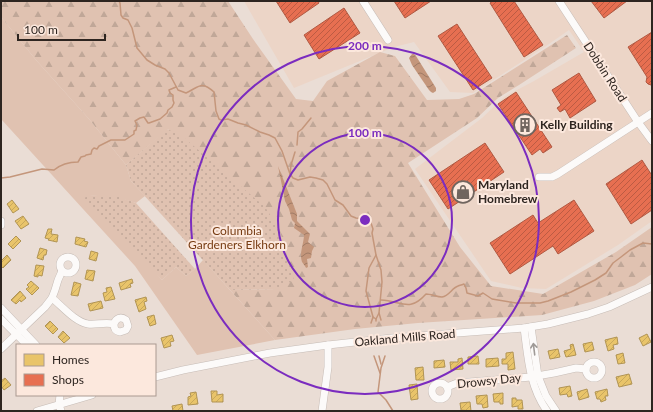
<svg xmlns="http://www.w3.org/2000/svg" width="653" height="412" font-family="Lato,sans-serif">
<defs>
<pattern id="forest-firs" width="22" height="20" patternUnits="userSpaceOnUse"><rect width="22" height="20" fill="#e0c2b1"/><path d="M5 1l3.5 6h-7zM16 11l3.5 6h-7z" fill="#c0a798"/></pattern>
<pattern id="garden-dots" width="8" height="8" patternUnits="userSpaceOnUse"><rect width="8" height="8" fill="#e0c2b1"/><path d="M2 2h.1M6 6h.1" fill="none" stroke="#c0a798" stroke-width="1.8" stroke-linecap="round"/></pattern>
<pattern id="water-waves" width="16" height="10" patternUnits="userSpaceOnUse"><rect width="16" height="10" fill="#c4967b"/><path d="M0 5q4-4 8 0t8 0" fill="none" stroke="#a07a64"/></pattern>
<pattern id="homes-hatch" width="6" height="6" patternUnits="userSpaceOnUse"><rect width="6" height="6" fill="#e9c46a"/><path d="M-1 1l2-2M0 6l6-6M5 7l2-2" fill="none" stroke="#c8a85c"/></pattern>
<pattern id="shops-hatch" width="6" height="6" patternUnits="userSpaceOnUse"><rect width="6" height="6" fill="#e76f51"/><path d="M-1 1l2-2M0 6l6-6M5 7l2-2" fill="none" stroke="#bc5b43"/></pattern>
</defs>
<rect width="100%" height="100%" fill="#eaddd5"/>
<!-- built -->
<polygon fill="#ecd5c7" points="244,1 652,1 652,221 618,245 546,289 522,288 491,281 415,169 482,118 504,97 534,81 584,52 569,30 546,46 473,93 450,92 414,42 394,47 294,88"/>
<!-- grass -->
<path fill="#e0c2b1" d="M1 17 36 60 89 119 126 165 131 181 145 196 136 203C121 198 107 195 90 196L162 280 176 267 186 276 195 269 203 260 275 340 197 355 135 266 1 119Z"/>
<!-- forest -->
<polygon fill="url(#forest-firs)" points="1,1 228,1 253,39 296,99 313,101 327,81 380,52 395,56 427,100 459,99 474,94 567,35 576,48 519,85 498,98 477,118 408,163 460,247 491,286 543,294 616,252 652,227 652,274 635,285 594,301 542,315 418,323 355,329 275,340 230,290 277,289 168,129 126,165 89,119 36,60 1,17"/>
<!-- garden -->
<g fill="url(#garden-dots)">
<polygon points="167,129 182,136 265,207 279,228 294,280 277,289 230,290 131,181 126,165"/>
<polygon points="98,195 119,197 136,203 195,269 186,276 176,267 162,280 83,198 90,196"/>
</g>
<!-- water -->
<g fill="url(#water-waves)">
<polygon points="412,54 414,54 416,56 436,88 436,91 433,93 431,92 429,90 412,65 409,58"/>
<path d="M278 166 297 214V221L310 234 308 242 314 247 312 251 311 258 307 259 308 267 306 268C306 267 302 262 302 262 299 253 304 243 304 235L294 228 295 223 292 220 289 209 285 201Z"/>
</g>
<!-- homes -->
<g fill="url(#homes-hatch)" stroke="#b19454">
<polygon points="12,200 19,209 13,213 7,204"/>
<polygon points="23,216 29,224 21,229 15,221"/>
<polygon points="48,229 52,229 51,234 58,235 57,242 48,240 49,239 45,238"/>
<polygon points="16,236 21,241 13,249 8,244"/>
<polygon points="76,237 85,239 84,241 88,242 86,247 75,244"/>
<polygon points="40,248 47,250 46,255 44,255 43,260 37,258"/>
<polygon points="91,251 98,253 96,261 89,259"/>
<polygon points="7,255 11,260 3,268 1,266 1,261"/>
<polygon points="36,265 44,266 42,276 38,275 38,277 34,276"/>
<polygon points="87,270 95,271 93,281 85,279"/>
<polygon points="132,279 133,283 130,284 131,287 121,290 119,283"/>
<polygon points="31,281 39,288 32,295 26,289 29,287 27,285"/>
<polygon points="74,282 81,284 78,296 71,295"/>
<polygon points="111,287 115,299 105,301 103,293 107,292 106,288"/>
<polygon points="20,291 26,298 21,302 20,300 16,304 11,300"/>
<polygon points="146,297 147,301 144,302 146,309 139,312 135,300"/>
<polygon points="101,301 103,308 90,311 88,304"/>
<polygon points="154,315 156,324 150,326 147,317"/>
<polygon points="50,321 58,329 53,334 45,326"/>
<polygon points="63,331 70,338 64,343 58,337"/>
<polygon points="647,334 651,342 643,346 639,338"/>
<polygon points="172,335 174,341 170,342 171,346 164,348 161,338"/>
<polygon points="617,337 618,344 613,345 614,349 608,351 605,340"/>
<polygon points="592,342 594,350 585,352 583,344"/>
<polygon points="573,344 576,355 566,357 564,351 571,349 570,345"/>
<polygon points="558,349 560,357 550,359 548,351"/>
<polygon points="513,352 515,369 508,370 508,364 502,364 502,359 506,359 506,353"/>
<polygon points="623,353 625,363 618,364 616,355"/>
<polygon points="478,356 479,364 468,364 468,357"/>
<polygon points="462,358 463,369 451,370 450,362 458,362 458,359"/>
<polygon points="498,358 499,366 486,367 486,359"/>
<polygon points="444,360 445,367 434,368 434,361"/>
<polygon points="423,367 424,380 416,380 415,368"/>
<polygon points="629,374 632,384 619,387 616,377"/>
<polygon points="5,378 11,385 4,390 1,386 1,381"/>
<polygon points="417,384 418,399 411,400 409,385"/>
<polygon points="570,386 572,396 568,397 567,394 560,395 559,388"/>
<polygon points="587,389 589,397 579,400 577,392"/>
<polygon points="607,389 608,396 605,396 606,400 601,402 600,399 597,399 595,392"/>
<polygon points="211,391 217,391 217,395 223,394 223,402 212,402"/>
<polygon points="196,392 198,404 188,405 188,397 191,396 190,393"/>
<polygon points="503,393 503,404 500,404 500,402 494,402 493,394"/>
<polygon points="487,395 488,407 483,408 482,404 477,404 476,396"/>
<polygon points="512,398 516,398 516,400 522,400 523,409 518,409 518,406 512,407"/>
<polygon points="470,402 471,411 461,410 460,403"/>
<polygon points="182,404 183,411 173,411 172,406"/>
</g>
<!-- shops -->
<g fill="url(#shops-hatch)" stroke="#b05942">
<polygon points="276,1 318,1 319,3 290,23"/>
<polygon points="394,1 431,1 405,18"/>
<polygon points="493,1 514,1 543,45 524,57 490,3"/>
<polygon points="591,1 627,1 604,18"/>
<polygon points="344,8 360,33 319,59 304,35"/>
<polygon points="457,24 492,78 473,90 438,36"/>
<polygon points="652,32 652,84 651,85 648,84 646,82 647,77 628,47"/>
<polygon points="579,73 596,101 570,118 565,109 560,112 557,108 561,105 552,90"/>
<polygon points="516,92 552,147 543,153 540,149 532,155 498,104"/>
<polygon points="485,143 504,172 448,209 429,180"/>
<polygon points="642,160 651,174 652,174 652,210 631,224 606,184"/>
<polygon points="574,200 594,231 558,254 553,246 510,274 490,243 533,215 538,223"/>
</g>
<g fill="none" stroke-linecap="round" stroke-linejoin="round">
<!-- stream -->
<g stroke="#c4967b" stroke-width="1.5">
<path d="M119 1 120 3 121 15 123 18 128 20 132 28 137 48 147 60 155 65 165 69 169 73 178 90 186 93C199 87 201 80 214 92L216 111 219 119 221 120 228 119 238 123 246 125 260 132 269 135 275 138 282 151 290 174 293 178 298 180 310 177 316 178 323 180 327 184 335 200 343 205 351 216 356 218 367 219 371 223 373 229 372 233 376 255 381 270 382 282 379 313 381 320"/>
<polyline points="297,145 298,132 302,129 311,118"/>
<polyline points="290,174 291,165 295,152"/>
<path d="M1 178 10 177 42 169 54 170C60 165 69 162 78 162L81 157 85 156 86 155 91 154 92 150 94 148 97 149 99 146 111 140H125L134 134V131L136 130 137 125 135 121 140 118 144 117 148 123H149L160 119 167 113 168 110 172 107 174 103 173 100V95L170 93 169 90 176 87"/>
<path d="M381 300C402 301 409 313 426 294 431 294 437 297 442 297 449 296 452 288 458 286 460 285 462 285 464 284L466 288 467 293 478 296 483 293 492 299 516 303H540L548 301 571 292 595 280 606 273 613 263 621 257 630 250 643 243 652 244"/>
<polyline points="373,317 366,291 369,268 376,255"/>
<polyline points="376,321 376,319 379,313"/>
<polyline points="371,323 373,317 376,319"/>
<polyline points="374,356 380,373"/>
<polyline points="379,356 381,364"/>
<polyline points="385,356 381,368 378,392 386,400 393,411"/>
</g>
<!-- minor casing -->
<g stroke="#c6bcb6" stroke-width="8">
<g id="minor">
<polyline points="363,1 388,40"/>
<polyline points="559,1 638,122 652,141"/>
<polyline points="539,177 552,177 558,174 652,113"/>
<polyline points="1,221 1,225"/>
<circle cx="68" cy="265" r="8"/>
<path d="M52 298C62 306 75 322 88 324 96 325 105 322 114 324 116 318 121 316 126 320L128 326 126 330 120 332C115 331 114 329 114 324"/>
<polyline points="1,308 36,345"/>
<polyline points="1,319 27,345"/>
<polyline points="531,327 538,376 546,396 556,411"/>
<path d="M524 328C528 356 529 386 547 411"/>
<polyline points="1,349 45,307 52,298 55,290 58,280 62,271"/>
<circle cx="594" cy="370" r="8"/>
<polyline points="155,377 183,370 270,353 328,345 392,338 524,328 548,324 588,314 609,307 652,287"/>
<circle cx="440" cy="391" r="8"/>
<polyline points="447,387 457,383 531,377 554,373 576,368 586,369"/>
<polyline points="60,395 59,404 61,411"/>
<polyline points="37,411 92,395"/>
<polyline points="322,411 328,367 328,345"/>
</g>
</g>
<!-- minor -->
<use href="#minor" stroke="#fcfaf9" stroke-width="7"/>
</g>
<!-- one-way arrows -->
<defs><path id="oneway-shaft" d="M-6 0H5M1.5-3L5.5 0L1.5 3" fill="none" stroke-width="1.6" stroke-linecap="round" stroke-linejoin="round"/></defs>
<use stroke="#9f9a97" href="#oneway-shaft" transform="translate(534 349) rotate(-97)"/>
<!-- distance rings -->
<g fill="none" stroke="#7b2cbf" stroke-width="2">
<circle cx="365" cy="220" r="87"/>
<circle cx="365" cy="220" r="174"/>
</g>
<!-- icons -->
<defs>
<g id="building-ring" transform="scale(1.15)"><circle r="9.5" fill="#fce8dd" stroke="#70655f" stroke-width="1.5"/><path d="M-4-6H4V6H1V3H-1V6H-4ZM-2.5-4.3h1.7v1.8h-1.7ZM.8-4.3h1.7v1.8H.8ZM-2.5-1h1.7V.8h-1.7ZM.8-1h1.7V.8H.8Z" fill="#70655f"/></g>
<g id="shop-ring" transform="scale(1.15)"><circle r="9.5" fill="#fce8dd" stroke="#70655f" stroke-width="1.5"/><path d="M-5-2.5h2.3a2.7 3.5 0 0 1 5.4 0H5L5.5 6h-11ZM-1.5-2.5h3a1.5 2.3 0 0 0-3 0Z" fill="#70655f"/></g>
</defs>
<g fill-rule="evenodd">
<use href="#building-ring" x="525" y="125"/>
<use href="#shop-ring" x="463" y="192"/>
</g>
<g text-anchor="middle" stroke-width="4" stroke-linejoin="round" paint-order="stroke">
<!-- street labels -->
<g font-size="12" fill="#2e2520" stroke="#fce8dd">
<text transform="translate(605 72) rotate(57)" y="4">Dobbin Road</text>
<text transform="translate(405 338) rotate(-5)" y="4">Oakland Mills Road</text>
<text transform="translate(489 381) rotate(-6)" y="4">Drowsy Day</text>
</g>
<!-- poi labels -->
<g font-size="12" font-weight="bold" fill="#2e2520" stroke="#fce8dd" text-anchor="start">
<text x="540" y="129">Kelly Building</text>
<text x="478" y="189">Maryland<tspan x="478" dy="14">Homebrew</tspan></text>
</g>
<!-- park labels -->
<g font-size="12" fill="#783d14" stroke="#fce8dd">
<text x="237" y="235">Columbia<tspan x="237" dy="14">Gardeners Elkhorn</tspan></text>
</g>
</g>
<circle cx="365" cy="220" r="6" fill="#7b2cbf" stroke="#fce8dd" stroke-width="2"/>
<g font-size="12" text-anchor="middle" font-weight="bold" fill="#7b2cbf" stroke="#fce8dd" stroke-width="4" stroke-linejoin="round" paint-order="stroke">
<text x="365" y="50">200 m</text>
<text x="365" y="137">100 m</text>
</g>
<!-- border -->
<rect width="653" height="412" fill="none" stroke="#2e2520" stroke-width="4"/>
<!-- legend -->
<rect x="16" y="344" width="140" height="52" fill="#fce8dd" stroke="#aa9a91"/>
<rect x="24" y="354" width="20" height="12" fill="#e9c46a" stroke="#aa9a91"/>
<text x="52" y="364" font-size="12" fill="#2e2520">Homes</text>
<rect x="24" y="374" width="20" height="12" fill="#e76f51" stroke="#aa9a91"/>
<text x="52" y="384" font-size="12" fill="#2e2520">Shops</text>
<!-- scale -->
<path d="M18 34v6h87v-6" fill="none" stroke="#2e2520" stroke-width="2"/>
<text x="24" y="34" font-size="12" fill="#2e2520" stroke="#fce8dd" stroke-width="3" paint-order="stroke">100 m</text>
</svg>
